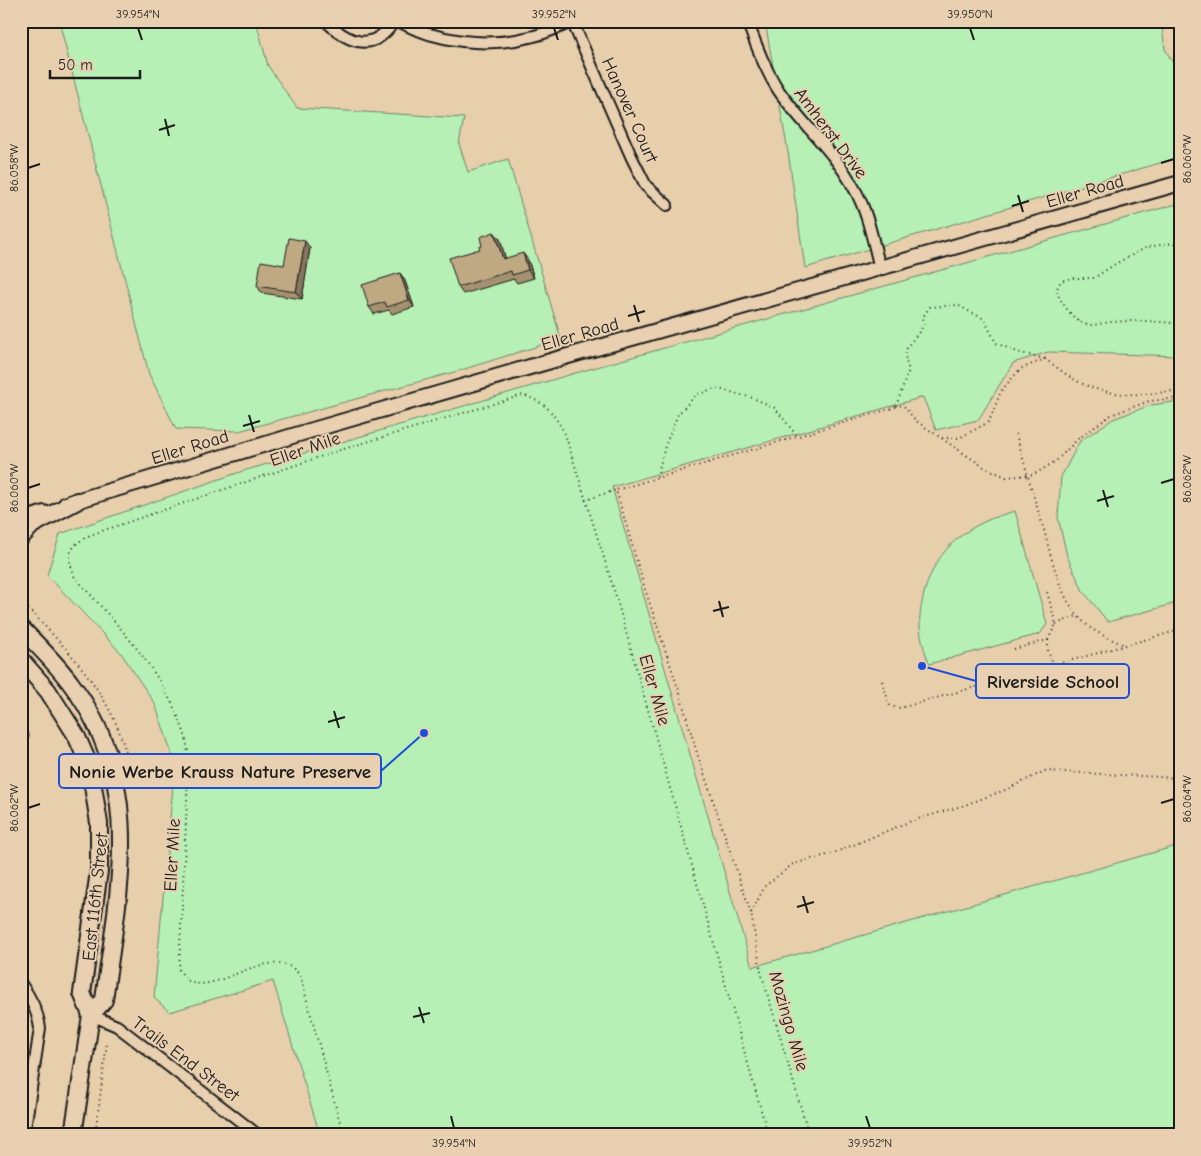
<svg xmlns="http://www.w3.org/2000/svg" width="1201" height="1156" font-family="'Comic Neue',sans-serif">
<rect width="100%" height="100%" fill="#e8cfac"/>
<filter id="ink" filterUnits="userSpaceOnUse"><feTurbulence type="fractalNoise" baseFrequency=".02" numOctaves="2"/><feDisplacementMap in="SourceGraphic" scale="10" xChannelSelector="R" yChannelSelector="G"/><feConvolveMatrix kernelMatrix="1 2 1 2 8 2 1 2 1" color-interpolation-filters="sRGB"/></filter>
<g filter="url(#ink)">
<!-- green -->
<g fill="#b6f0b4" stroke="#698668">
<polygon points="59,21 256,21 268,66 297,108 464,118 459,144 468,172 508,159 561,339 458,371 239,431 176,429 149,374"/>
<polygon points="765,21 1161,21 1165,49 1180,75 1180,157 805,268 789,158"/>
<polygon points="1180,203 1180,356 1048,352 1013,363 978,420 936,430 923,397 612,487 752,967 1180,845 1180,1135 320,1135 273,981 170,1012 154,998 175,763 155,704 121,653 47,575 60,534 240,472 579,372"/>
<polygon points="1180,401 1180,602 1108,622 1083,591 1067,556 1058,517 1061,477 1080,441 1113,419 1151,405"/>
<path d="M1015 511 1047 624 1040 634 929 664C925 651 920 638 920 624 919 614 922 603 924 593 937 546 969 523 1015 511Z"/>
</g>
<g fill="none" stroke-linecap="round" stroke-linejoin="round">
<!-- lane casing -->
<g stroke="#1c1c1c" stroke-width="9">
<polyline id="lane" points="21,732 25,736"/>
</g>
<!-- street casing -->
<g stroke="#1c1c1c" stroke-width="14">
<g id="street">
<path d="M326 21C349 44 374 53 394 21"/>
<path d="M398 21C437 42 487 48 530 37 545 34 559 27 574 21"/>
<polyline points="572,21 631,156 646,186 667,205"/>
<path d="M747 21C756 44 765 70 779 91 802 124 835 152 854 188 868 212 873 242 880 268"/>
<path d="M21 984C31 998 38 1011 40 1028L24 1135"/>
<polyline points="91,1015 117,1026 258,1135"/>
</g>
</g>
<!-- secondary casing -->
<g stroke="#1c1c1c" stroke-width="18">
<g id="secondary">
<polyline points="66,504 309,431 554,360 1180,183"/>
<polyline points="21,521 44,513"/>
</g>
</g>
<!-- primary casing -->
<g stroke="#1c1c1c" stroke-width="20">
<g id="primary">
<polyline points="21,537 32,525 77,501"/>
<path d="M21 628C39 647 57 664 72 685 145 783 119 889 104 1000L91 1015"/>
<polyline points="21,660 48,691 76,735 86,758 92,780 99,823 99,871 82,993 91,1015 73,1135"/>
</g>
</g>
<!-- path -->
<g stroke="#1c1c1c" stroke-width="2" stroke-dasharray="1 4" stroke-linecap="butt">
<path d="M1180 242 1147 247 1115 264 1094 278H1071L1061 281 1056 290C1061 303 1075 324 1090 325 1098 325 1106 322 1113 322 1136 320 1157 321 1180 324"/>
<path d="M896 406 909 370C899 344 913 345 924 324L922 318 930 307 957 305 984 319 996 343 1017 352 1045 359"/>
<path d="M1016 434C1025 466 1034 498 1044 530 1052 559 1058 591 1077 615 1089 630 1107 638 1125 645"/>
<path d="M942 438H959L989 422 1001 391 1020 369 1045 359C1055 366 1066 375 1077 381 1111 399 1144 395 1180 390"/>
<polyline points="657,477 665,446 678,414 696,395 715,388 753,398 775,408 797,436"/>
<polyline points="585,500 616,490"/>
<path d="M21 601C76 659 125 705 132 789"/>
<polyline points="1056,624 1077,616"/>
<polyline points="1048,640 1048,650 1053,666"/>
<polyline points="1014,649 1048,640 1056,624 1047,592"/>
<polyline points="882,681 890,706 900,708 1180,630"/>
<polyline points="751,913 765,886 793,864 834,853 911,821 965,805 1005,790 1045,771 1180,778"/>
<polyline points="95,1135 107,1043"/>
<path d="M346 1135 341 1126 300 975C297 972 294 969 291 967 260 952 220 990 193 983 186 981 183 975 179 970L189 758C187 750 187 740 184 732 162 669 117 625 74 576 66 554 69 546 90 535L340 450 523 395C548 404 552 411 565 434L615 593 768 1135"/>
<polyline points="809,1135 761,972 751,913 697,753 678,688 644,586 616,490 903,405 916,421 984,467 1006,477 1033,475 1056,461 1078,439 1111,415 1149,401 1180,398"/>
</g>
<!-- lane -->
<use href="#lane" stroke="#e8d0b0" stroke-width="5"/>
<!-- street -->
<use href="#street" stroke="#e8d0b0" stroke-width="10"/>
<!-- secondary -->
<use href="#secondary" stroke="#e8d0b0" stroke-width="14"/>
<!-- primary -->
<use href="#primary" stroke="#e8d0b0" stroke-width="16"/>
</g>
<!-- wall -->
<g fill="#a49170" stroke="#1c1c1c">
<polygon points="500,239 505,258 528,260 534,278 517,283 514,279 463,294 458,287 480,249 482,246"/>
<polygon points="310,248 302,299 262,293 257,286 284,265"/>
<polygon points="400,273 405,281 414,307 392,314 389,310 374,314 369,307"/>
</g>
<!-- shaded-wall -->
<g fill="#86765b" stroke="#1c1c1c">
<polygon points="494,232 500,239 508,267 503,259"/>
<polygon points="305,241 310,248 302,299 296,292"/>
<polygon points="523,253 528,260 534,278 528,270"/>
<polygon points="400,273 405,281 414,307 409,300"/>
</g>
<!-- building -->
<g fill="#bfa982" stroke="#1c1c1c">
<polygon points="494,232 503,259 523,253 528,270 512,275 511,271 458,287 449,258 480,249 479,247 482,246 480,237"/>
<polygon points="289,238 305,241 296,292 257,286 261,261 284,265"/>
<polygon points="400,273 409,300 387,307 385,302 369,307 362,285"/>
</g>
</g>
<!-- ticks -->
<path fill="none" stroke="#1c1c1c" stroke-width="2" d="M138 28 142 40M554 28 558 40M970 28 974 40M165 119 169 136M159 130 175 125M1161 163 1174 159M28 168 40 164M1018 195 1023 212M1012 206 1029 201M634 305 639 322M628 316 645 311M249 415 254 432M243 426 260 421M1161 483 1174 479M28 488 40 484M1103 490 1108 507M1097 501 1114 496M719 601 723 617M713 611 729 607M334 711 339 728M328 722 345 717M1161 803 1174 799M28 808 40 804M803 896 808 913M797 907 814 902M419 1007 424 1023M413 1017 430 1013M451 1116 454 1128M866 1116 870 1128"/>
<g text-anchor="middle" stroke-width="4" stroke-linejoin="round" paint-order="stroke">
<!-- street labels -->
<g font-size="18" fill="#1c1c1c" stroke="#e8d0b0">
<text transform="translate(630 110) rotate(66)" y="6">Hanover Court</text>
<text transform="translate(831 133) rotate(53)" y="6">Amherst Drive</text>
<text transform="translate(1085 191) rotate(-16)" y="6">Eller Road</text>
<text transform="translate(580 334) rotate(-16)" y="6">Eller Road</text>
<text transform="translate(190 447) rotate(-17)" y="6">Eller Road</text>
<text transform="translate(305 449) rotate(-19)" y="6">Eller Mile</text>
<text transform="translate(655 690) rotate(74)" y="6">Eller Mile</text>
<text transform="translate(172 855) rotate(-87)" y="6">Eller Mile</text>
<text transform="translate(95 897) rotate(-84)" y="6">East 116th Street</text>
<text transform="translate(789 1021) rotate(74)" y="6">Mozingo Mile</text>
<text transform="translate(186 1059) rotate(37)" y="6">Trails End Street</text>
</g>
</g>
<!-- callouts -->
<path fill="none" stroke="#1d4ed8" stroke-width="2" d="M922 666L976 681M424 733L381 771"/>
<g fill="#1d4ed8" stroke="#e8d0b0" stroke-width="2">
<circle cx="922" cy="666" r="5"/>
<circle cx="424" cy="733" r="5"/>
</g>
<g fill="#e8d0b0" stroke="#1d4ed8" stroke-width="2">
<rect x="976" y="664" width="153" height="34" rx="5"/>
<rect x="59" y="754" width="322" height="34" rx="5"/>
</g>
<g font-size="19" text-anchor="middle" font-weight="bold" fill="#1c1c1c">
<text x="1053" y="688">Riverside School</text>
<text x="220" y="778">Nonie Werbe Krauss Nature Preserve</text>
</g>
<!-- margin -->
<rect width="1201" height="1156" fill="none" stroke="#e8d0b0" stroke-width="55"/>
<!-- scale -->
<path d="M50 70v8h90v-8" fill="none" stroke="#1c1c1c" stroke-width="2.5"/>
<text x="58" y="70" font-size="15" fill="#1c1c1c" stroke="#e8d0b0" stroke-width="4" paint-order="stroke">50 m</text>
<rect x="28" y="28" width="1146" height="1100" fill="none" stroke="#1c1c1c" stroke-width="2"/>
<g font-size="12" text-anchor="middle" fill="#1c1c1c">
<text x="138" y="18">39.954°N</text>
<text x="554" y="18">39.952°N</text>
<text x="970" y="18">39.950°N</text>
<text transform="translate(1187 159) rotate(-90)" y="4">86.060°W</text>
<text transform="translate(14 168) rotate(-90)" y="4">86.058°W</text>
<text transform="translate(1187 479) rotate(-90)" y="4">86.062°W</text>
<text transform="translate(14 488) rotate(-90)" y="4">86.060°W</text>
<text transform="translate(1187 799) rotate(-90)" y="4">86.064°W</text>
<text transform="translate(14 808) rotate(-90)" y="4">86.062°W</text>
<text x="454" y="1147">39.954°N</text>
<text x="870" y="1147">39.952°N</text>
</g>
</svg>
